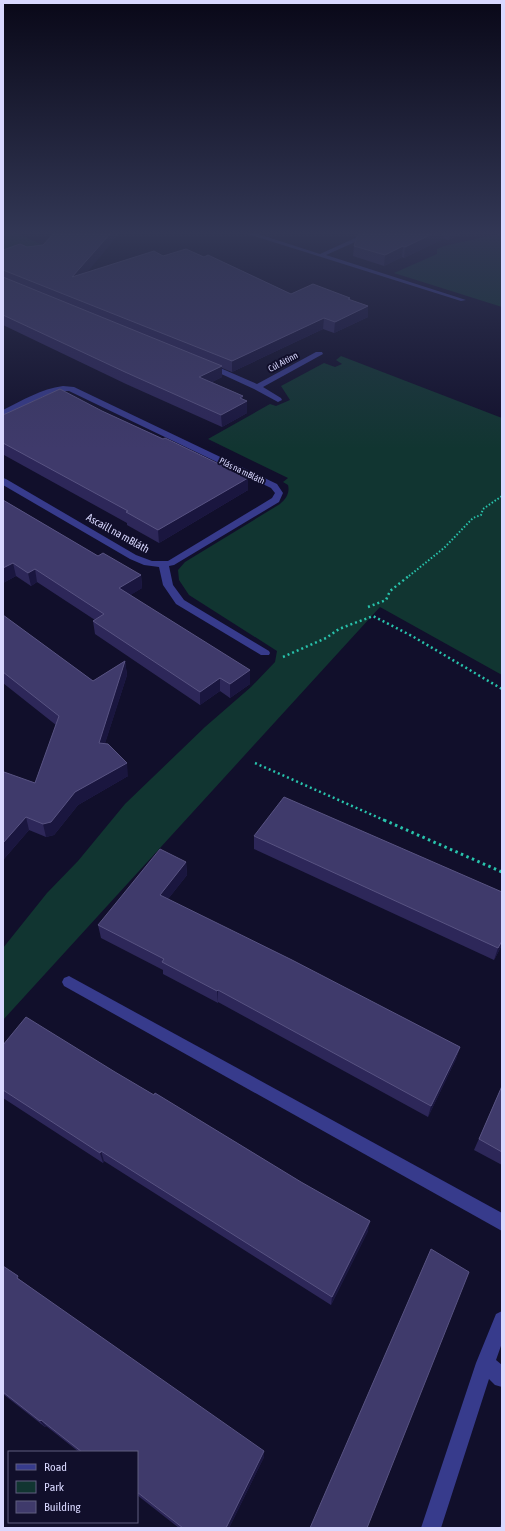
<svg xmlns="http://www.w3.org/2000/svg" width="505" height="1531" font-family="'Asap Condensed',sans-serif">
<rect width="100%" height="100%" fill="#110f2b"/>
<!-- green -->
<g fill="#113531">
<polygon points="3,234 18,234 43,245 3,257"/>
<polygon points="498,234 502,234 502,307 394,273 437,254 437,249 444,246"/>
<path d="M341 356 502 418V675L380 607 3 1020V948L47 893 78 861 125 804 205 727 251 687 275 662 277 651 189 595 179 580 178 570 185 562 280 504C286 499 290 493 288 485L283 482 288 478 208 439 270 404 276 406 290 400 281 386 324 363 335 367 342 364 336 360Z"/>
</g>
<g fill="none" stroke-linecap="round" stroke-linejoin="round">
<!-- path-far2 -->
<polyline stroke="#28c3ac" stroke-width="2" stroke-dasharray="1.5 2" stroke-linecap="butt" points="409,576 444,548 473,518 481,515 483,509 502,496"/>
<!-- path-far1 -->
<g stroke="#28c3ac" stroke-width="2.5" stroke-dasharray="2 3" stroke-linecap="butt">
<polyline points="368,607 386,600 390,591 410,575"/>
<polyline points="283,657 326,638 339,629 373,616 412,636 502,689"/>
<polyline points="255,763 386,821"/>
</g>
<!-- path -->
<polyline stroke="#28c3ac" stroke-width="3" stroke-dasharray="2.5 3.5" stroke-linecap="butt" points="384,820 502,872"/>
<!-- minor -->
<g fill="#373b8c" fill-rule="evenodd">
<polygon points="248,234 258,234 320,254 364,234 373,234 326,255 466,300 461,301"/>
<polygon points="316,352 322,352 323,354 263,387 281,398 282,400 278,402 254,389 204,366 205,364 211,364 257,384"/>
<path d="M63 386 74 387 277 484 283 493 279 502 174 565 169 566 173 585 184 600 269 651 270 653 269 655H261L176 604 163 585 159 567 144 565 130 559 3 485V478L6 479 136 555 152 561H168L272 498 275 493 271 488 69 391C44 390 26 409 3 415V410C23 400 41 389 63 386Z"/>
<polygon points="69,976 502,1213 502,1231 64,986 62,982 64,978"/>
<polygon points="502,1311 502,1343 496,1360 502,1365 502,1387 495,1385 489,1379 441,1528 421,1528 476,1363 496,1314"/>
</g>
</g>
<!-- wall -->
<g fill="#2d2759">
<polygon points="358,234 461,234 449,240 443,239 404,258 402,257 384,266 353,256 354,246"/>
<polygon points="3,250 87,273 163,256 204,257 291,294 350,298 350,300 368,317 334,333 323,329 232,372 222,368 222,377 212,382 243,396 243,399 247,413 222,427 126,384 3,325"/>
<polygon points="102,411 163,439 248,478 248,490 159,543 127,525 127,523 4,455 3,456 3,415"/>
<polygon points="3,500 98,556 141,575 142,588 130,595 250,684 230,698 220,691 200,705 95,634 93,621 95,620 37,582 31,586 16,576 3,583"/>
<polygon points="3,615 93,681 125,661 127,675 105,743 128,776 78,805 54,835 46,837 29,830 3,860 3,773 35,783 56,725 3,683"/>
<polygon points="254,836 502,945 494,960 254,849"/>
<polygon points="186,862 187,875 168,899 460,1047 456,1059 428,1117 218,1002 218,1003 163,974 163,970 101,938 98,925"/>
<polygon points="3,1045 368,1231 331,1305 104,1161 103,1163 3,1098"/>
<polygon points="502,1086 502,1165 474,1150"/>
<polygon points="3,1266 19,1279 264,1457 229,1528 179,1528 137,1495 137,1452 79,1452 46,1426 45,1427 3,1394"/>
<polygon points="502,1523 502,1528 499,1528"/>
</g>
<!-- shaded-wall -->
<g fill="#1a163f">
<polygon points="110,234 119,234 74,288 72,277"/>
<polygon points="432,234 444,234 443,239 404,258 405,247"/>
<polygon points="450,234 461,234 449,240"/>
<polygon points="403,246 402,257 384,266 385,255"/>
<polygon points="368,306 368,317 334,333 335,322"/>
<polygon points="324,318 323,329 232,372 232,361"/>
<polygon points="222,366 222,377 200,388 199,377"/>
<polygon points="243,396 243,403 247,401 247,413 222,427 221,415 240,398"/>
<polygon points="3,447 4,455 3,456"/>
<polygon points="248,478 248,490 159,543 158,530"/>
<polygon points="13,563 16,576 3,583 3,568"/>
<polygon points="35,569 37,582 31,586 28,573"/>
<polygon points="141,575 142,588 121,601 119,588"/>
<polygon points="125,661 127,675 101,756 99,743"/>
<polygon points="250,670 250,684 230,698 230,684"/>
<polygon points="220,678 220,691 200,705 200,692"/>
<polygon points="127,763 128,776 78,805 54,835 46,837 43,824 75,792"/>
<polygon points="26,817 29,830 3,860 3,843"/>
<polygon points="186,862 187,875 161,908 160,895"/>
<polygon points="502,941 502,945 494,960 498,948"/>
<polygon points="218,990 218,1003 217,991"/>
<polygon points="460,1047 456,1059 428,1117 431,1106"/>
<polygon points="101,1151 104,1161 103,1163 100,1153"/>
<polygon points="370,1221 368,1231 331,1305 332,1297"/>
<polygon points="41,1420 46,1426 45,1427 40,1421"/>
<polygon points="264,1451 264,1457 229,1528 226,1528"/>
</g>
<!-- building -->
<g fill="#3f3a6b" stroke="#585382">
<polygon points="53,234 110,234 72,277 154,251 163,256 186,249 204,257 208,255 291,294 313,284 350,298 348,299 368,306 335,322 324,318 232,361 3,270 3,250 20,244 27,247 43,245"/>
<polygon points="358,234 432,234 405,247 403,246 385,255 354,246"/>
<polygon points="3,277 222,366 199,377 243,396 240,398 247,401 221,415 125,372 3,315"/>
<polygon points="60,389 102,411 163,439 165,438 248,478 158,530 126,512 128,511 3,443 3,415"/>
<polygon points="3,500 98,556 103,553 141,575 119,588 250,670 230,684 220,678 200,692 93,621 104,614 35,569 28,573 13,563 3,568"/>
<polygon points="3,615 93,681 125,661 99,743 108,744 127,763 75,792 51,822 43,824 26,817 3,843 3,773 4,772 35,783 59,716 3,672"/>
<polygon points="284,797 502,892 502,941 498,948 254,836"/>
<polygon points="160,849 186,862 160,895 292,960 460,1047 431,1106 218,990 217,991 162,962 164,959 98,925"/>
<polygon points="26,1017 115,1072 154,1095 155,1093 301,1182 370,1221 332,1297 101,1151 100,1153 3,1090 3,1045"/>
<polygon points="502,1086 502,1152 479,1139"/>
<polygon points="431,1249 469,1272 367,1528 310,1528"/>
<polygon points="3,1266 18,1276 17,1278 264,1451 226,1528 183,1528 137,1492 137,1452 82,1452 41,1420 40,1421 3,1392"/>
</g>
<!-- sky -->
<linearGradient id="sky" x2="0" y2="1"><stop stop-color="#090818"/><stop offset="0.52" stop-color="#323755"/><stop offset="1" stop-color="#323755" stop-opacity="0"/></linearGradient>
<rect width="505" height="449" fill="url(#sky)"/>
<g text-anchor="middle" stroke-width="4" stroke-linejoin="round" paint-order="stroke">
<!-- far-street labels -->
<g font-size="9" fill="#d9d8ff" stroke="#110f2b">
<text transform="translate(283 362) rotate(-28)" y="3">Cúl Aitinn</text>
<text transform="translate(242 471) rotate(26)" y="3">Plás na mBláth</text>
</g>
<!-- street labels -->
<g font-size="11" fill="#d9d8ff" stroke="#110f2b">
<text transform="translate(118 533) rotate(29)" y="4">Ascaill na mBláth</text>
</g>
</g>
<!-- border -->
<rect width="505" height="1531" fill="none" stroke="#d9d8ff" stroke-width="8"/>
<!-- legend -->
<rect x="8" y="1451" width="130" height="72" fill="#110f2b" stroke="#615f80"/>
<rect x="16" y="1464" width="20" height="6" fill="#373b8c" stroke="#615f80"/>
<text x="44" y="1471" font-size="12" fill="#d9d8ff">Road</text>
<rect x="16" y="1481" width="20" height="12" fill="#113531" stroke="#615f80"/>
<text x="44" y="1491" font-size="12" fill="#d9d8ff">Park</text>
<rect x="16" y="1501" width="20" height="12" fill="#3f3a6b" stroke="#615f80"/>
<text x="44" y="1511" font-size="12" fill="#d9d8ff">Building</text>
</svg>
